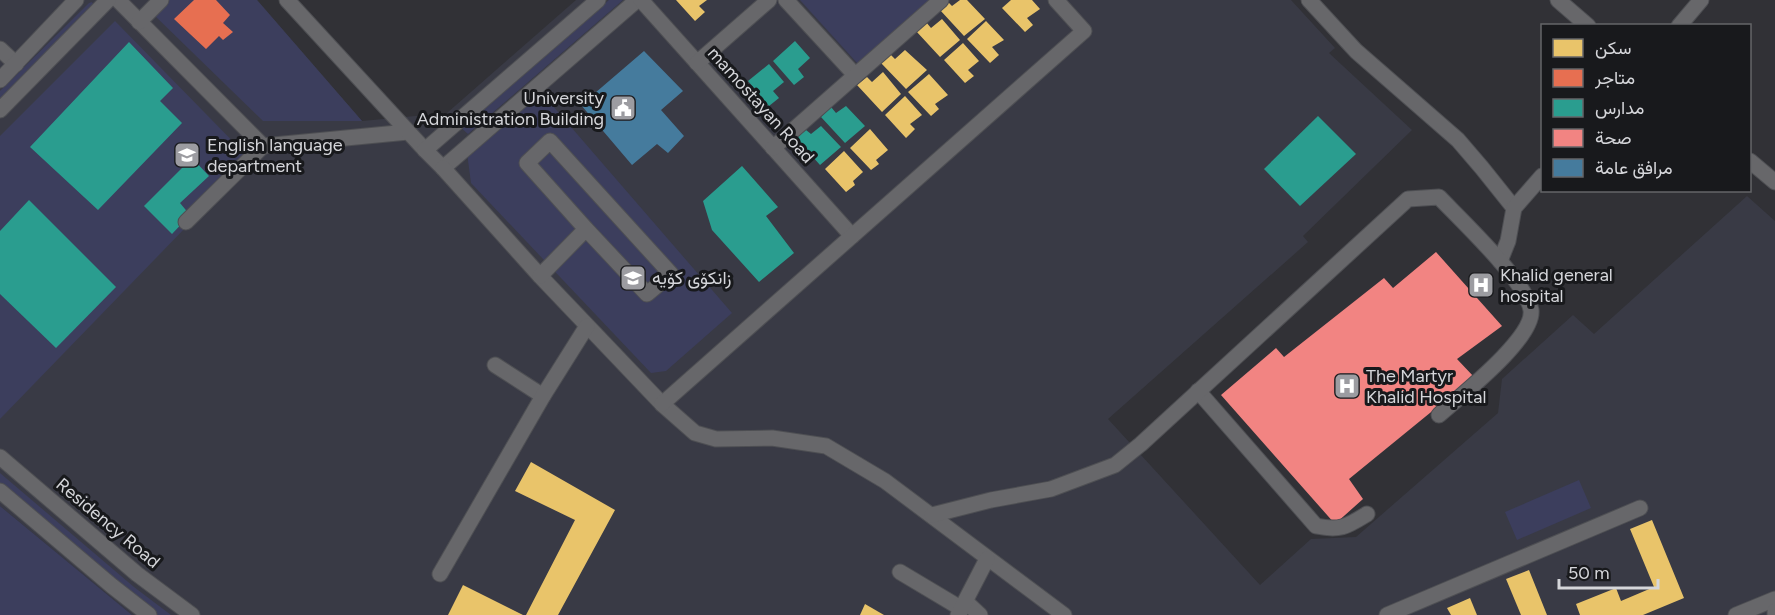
<svg xmlns="http://www.w3.org/2000/svg" width="1775" height="615" font-family="Figtree,Vazirmatn,sans-serif">
<rect width="100%" height="100%" fill="#313136"/>
<!-- built -->
<polygon fill="#393a45" points="0,0 257,0 362,121 447,113 576,0 1291,0 1335,48 1329,53 1412,130 1303,236 1308,242 1108,419 1260,585 1311,539 1356,537 1498,413 1502,379 1573,315 1594,334 1747,196 1775,221 1775,615 132,615 0,506"/>
<!-- green -->
<g fill="#3c3e5d">
<polygon points="168,0 257,0 362,121 263,121 153,14"/>
<polygon points="609,0 623,0 468,134 459,126"/>
<polygon points="800,0 932,0 858,64"/>
<polygon points="92,2 95,8 0,104 0,91 89,3"/>
<polygon points="115,21 251,160 0,419 0,136"/>
<polygon points="539,90 732,313 666,371 651,373 471,183 467,153"/>
<polygon points="0,473 134,587 171,615 157,615 133,596 0,483"/>
<polygon points="1579,480 1591,508 1517,540 1505,512"/>
<polygon points="0,506 132,615 0,615"/>
</g>
<!-- homes -->
<g fill="#e9c46a">
<polygon points="676,0 707,0 699,6 705,12 695,21"/>
<polygon points="960,0 967,0 985,19 964,36 940,10 948,2 952,6"/>
<polygon points="1011,0 1032,0 1040,9 1027,18 1033,25 1025,32 1002,8"/>
<polygon points="942,19 960,40 940,57 916,31 926,22 931,28"/>
<polygon points="986,21 1004,40 992,47 999,55 990,63 967,39"/>
<polygon points="963,43 979,61 968,70 974,76 965,83 944,60"/>
<polygon points="905,50 927,70 906,89 881,63 890,54 895,59"/>
<polygon points="883,72 901,94 882,112 857,85 867,77 872,82"/>
<polygon points="929,74 948,95 935,104 939,109 931,116 908,92"/>
<polygon points="905,96 922,115 910,124 915,129 906,138 885,115"/>
<polygon points="870,129 888,150 876,160 879,164 871,170 850,148"/>
<polygon points="844,151 863,172 853,181 855,185 846,192 825,169"/>
<polygon points="531,462 615,510 558,615 526,615 575,520 515,491"/>
<polygon points="1652,520 1684,598 1643,615 1580,615 1576,604 1616,588 1621,601 1654,587 1630,529"/>
<polygon points="1529,570 1547,615 1521,615 1506,579"/>
<polygon points="463,585 523,615 448,615"/>
<polygon points="1470,598 1477,615 1451,615 1447,608"/>
<polygon points="865,604 884,615 860,615"/>
</g>
<!-- shops -->
<polygon fill="#e76f51" points="194,0 216,0 230,15 223,23 233,32 223,40 219,36 206,49 174,19"/>
<!-- schools -->
<g fill="#2a9d8f">
<polygon points="795,41 810,58 798,69 804,77 794,85 773,61"/>
<polygon points="129,42 173,88 160,101 182,123 98,210 30,147"/>
<polygon points="769,64 784,82 773,91 779,98 769,106 748,81"/>
<polygon points="846,106 865,126 845,143 821,117 831,107 836,113"/>
<polygon points="1318,116 1356,154 1300,206 1264,169"/>
<polygon points="821,126 841,147 820,165 796,138 806,130 811,134"/>
<polygon points="192,158 209,176 180,203 190,215 172,234 144,206"/>
<polygon points="742,166 778,207 766,216 794,253 759,282 712,230 703,201"/>
<polygon points="29,200 116,287 56,348 0,294 0,231"/>
</g>
<!-- health -->
<polygon fill="#f28482" points="1436,252 1502,326 1457,359 1474,377 1349,479 1363,499 1335,524 1221,395 1276,348 1284,357 1384,278 1393,288"/>
<!-- public -->
<polygon fill="#457b9d" points="644,51 683,91 661,110 684,136 668,153 657,144 632,165 581,105"/>
<g fill="none" stroke-linecap="round" stroke-linejoin="round">
<!-- minor casing -->
<g stroke="#4e4f53" stroke-width="17">
<g id="minor">
<polyline points="118,0 263,146 408,132"/>
<polyline points="287,0 425,150"/>
<polyline points="598,0 425,150 443,168 637,0"/>
<polyline points="641,0 852,236"/>
<polyline points="786,0 855,75"/>
<polyline points="1309,0 1356,51 1458,140 1482,168 1514,208"/>
<polyline points="1558,0 1588,26"/>
<polyline points="139,22 161,0"/>
<polyline points="1679,26 1701,0"/>
<polyline points="0,49 16,64"/>
<polyline points="697,63 769,0"/>
<polyline points="0,80 76,0"/>
<polyline points="0,110 108,0"/>
<polyline points="773,148 941,0"/>
<polyline points="1750,161 1775,182"/>
<polyline points="443,168 540,276 662,404 695,433 716,439 772,438 826,446 885,481 1064,615"/>
<polyline points="186,222 263,146"/>
<polyline points="1500,261 1508,241 1514,208 1542,176"/>
<polyline points="540,276 586,229 647,294 671,274 550,141 527,163 586,229"/>
<polyline points="495,365 543,396"/>
<path d="M1198 391 1316 526C1340 531 1346 527 1367 514"/>
<polyline points="662,404 1084,31 1056,0"/>
<polyline points="0,457 137,574 192,615"/>
<polyline points="0,491 112,586 149,615"/>
<path d="M932 515 991 500 1051 489 1115 465 1141 444 1408 199 1439 197C1461 220 1526 281 1531 310 1535 338 1459 397 1439 415"/>
<polyline points="900,572 962,609"/>
<polyline points="440,574 543,396 587,326"/>
<polyline points="966,602 980,615"/>
<polyline points="958,615 987,559"/>
<polyline points="1387,615 1640,508"/>
<polyline points="1736,615 1775,599"/>
<polyline points="1775,615 1775,611"/>
</g>
</g>
<!-- minor -->
<use href="#minor" stroke="#67676a" stroke-width="15"/>
</g>
<!-- icons -->
<defs>
<g id="civic-square" transform="scale(1.35)"><rect x="-9" y="-9" width="18" height="18" rx="4" fill="#9c9ca1" stroke="#18191c"/><path d="M-.6-6.5H3V-4.5H.6V-3L4-1V1h2V6H-6V1h2V-1L-.6-3ZM-1.2 2.5V6h2.4V2.5Z" fill="#fff"/></g>
<g id="university-square" transform="scale(1.35)"><rect x="-9" y="-9" width="18" height="18" rx="4" fill="#9c9ca1" stroke="#18191c"/><path d="M0-5L7-2L0 1L-7-2ZM-4 1L0 2.5L4 1V4Q0 6-4 4Z" fill="#fff"/></g>
<g id="hospital-square" transform="scale(1.35)"><rect x="-9" y="-9" width="18" height="18" rx="4" fill="#9c9ca1" stroke="#18191c"/><path d="M-5-5h3v3.5h4V-5h3V5h-3V1.5h-4V5h-3Z" fill="#fff"/></g>
</defs>
<g fill-rule="evenodd">
<use href="#civic-square" x="623" y="108"/>
<use href="#university-square" x="187" y="155"/>
<use href="#university-square" x="633" y="278"/>
<use href="#hospital-square" x="1481" y="285"/>
<use href="#hospital-square" x="1347" y="386"/>
</g>
<g text-anchor="middle" stroke-width="6" stroke-linejoin="round" paint-order="stroke">
<!-- poi labels -->
<g font-size="18" fill="#d5d6da" stroke="#18191c" text-anchor="start">
<text x="604" y="104" text-anchor="end">University<tspan x="604" dy="21">Administration Building</tspan></text>
<text x="207" y="151">English language<tspan x="207" dy="21">department</tspan></text>
<text x="1500" y="281">Khalid general<tspan x="1500" dy="21">hospital</tspan></text>
<text x="652" y="284">زانکۆی کۆیە</text>
<text x="1366" y="382">The Martyr<tspan x="1366" dy="21">Khalid Hospital</tspan></text>
</g>
<!-- street labels -->
<g font-size="18" fill="#d5d6da" stroke="#18191c">
<text transform="translate(761 105) rotate(48)" y="6">mamostayan Road</text>
<text transform="translate(108 523) rotate(40)" y="6">Residency Road</text>
</g>
</g>
<!-- legend -->
<rect x="1541" y="24" width="210" height="168" fill="#18191c" stroke="#646568" stroke-width="1.5"/>
<rect x="1553" y="39" width="30" height="18" fill="#e9c46a" stroke="#646568" stroke-width="1.5"/>
<text x="1595" y="54" font-size="18" fill="#d5d6da">سكن</text>
<rect x="1553" y="69" width="30" height="18" fill="#e76f51" stroke="#646568" stroke-width="1.5"/>
<text x="1595" y="84" font-size="18" fill="#d5d6da">متاجر</text>
<rect x="1553" y="99" width="30" height="18" fill="#2a9d8f" stroke="#646568" stroke-width="1.5"/>
<text x="1595" y="114" font-size="18" fill="#d5d6da">مدارس</text>
<rect x="1553" y="129" width="30" height="18" fill="#f28482" stroke="#646568" stroke-width="1.5"/>
<text x="1595" y="144" font-size="18" fill="#d5d6da">صحة</text>
<rect x="1553" y="159" width="30" height="18" fill="#457b9d" stroke="#646568" stroke-width="1.5"/>
<text x="1595" y="174" font-size="18" fill="#d5d6da">مرافق عامة</text>
<!-- scale -->
<path d="M1559 579v9h99v-9" fill="none" stroke="#d5d6da" stroke-width="3"/>
<text x="1568" y="579" font-size="18" fill="#d5d6da" stroke="#18191c" stroke-width="4.5" paint-order="stroke">50 m</text>
</svg>
